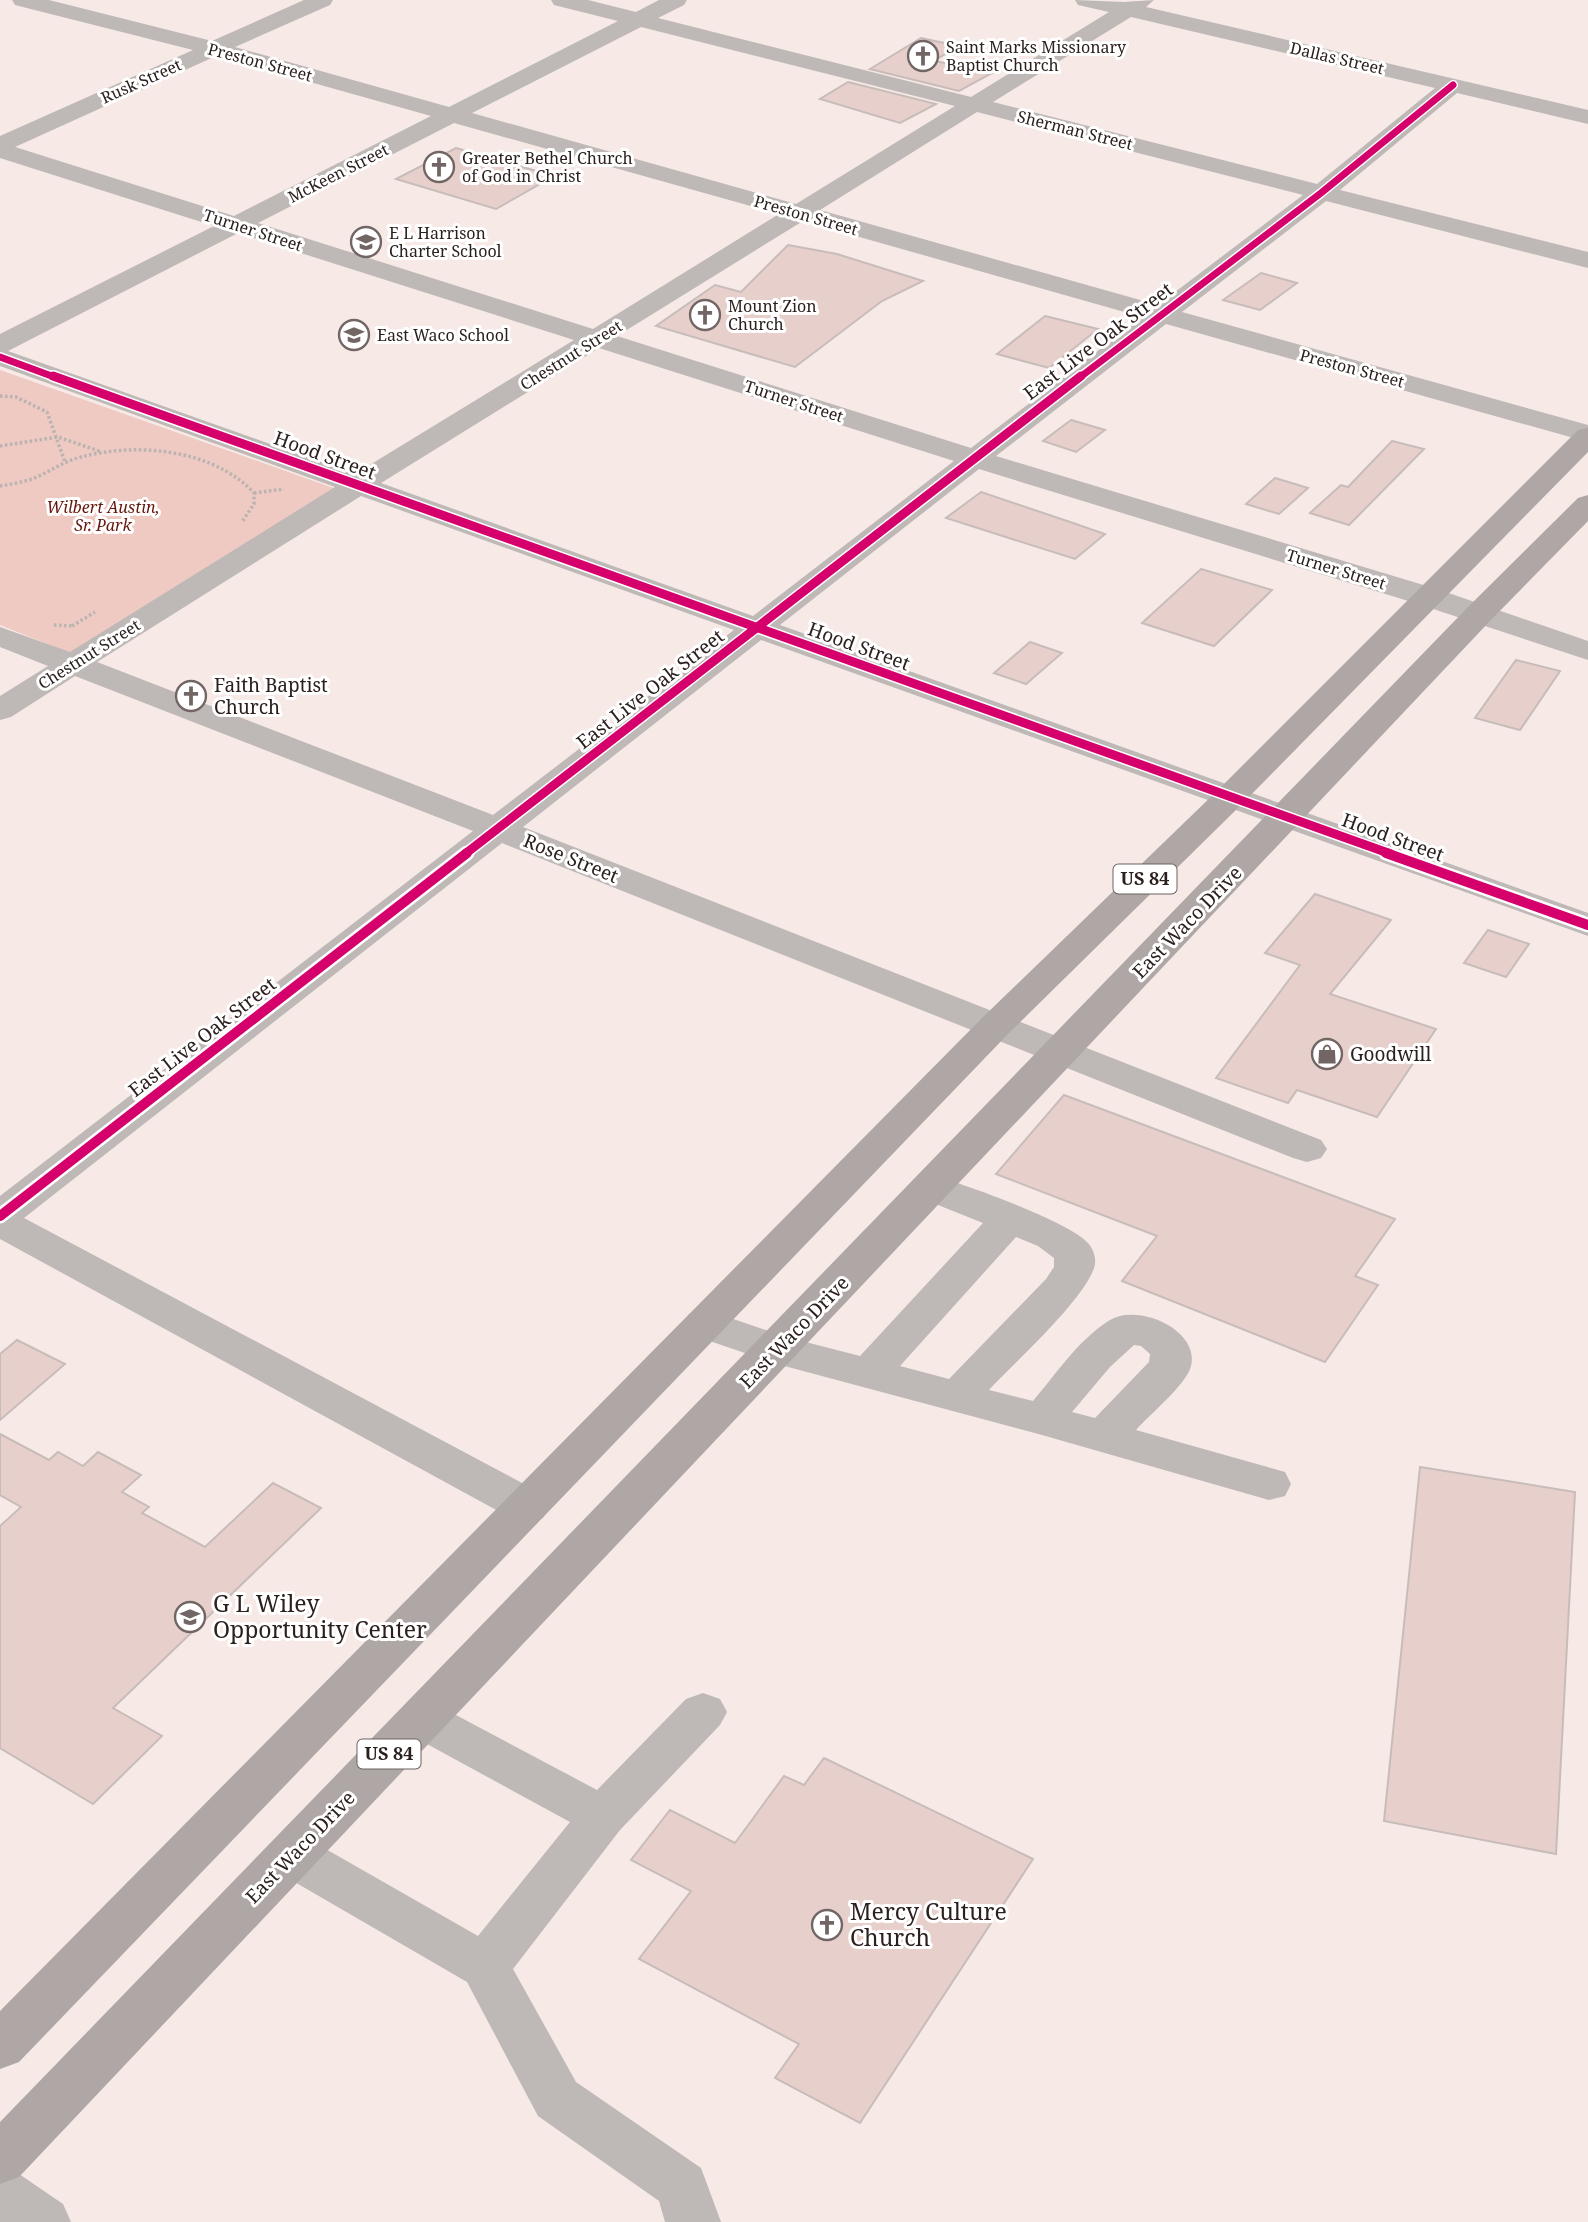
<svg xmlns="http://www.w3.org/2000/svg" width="1588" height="2222" font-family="'Noto Serif',serif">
<rect width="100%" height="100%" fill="#f6e9e6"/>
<!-- green -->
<polygon fill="#eecac2" points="0,370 342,491 75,655 0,625"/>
<!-- building -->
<g fill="#e7d0cc" stroke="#c8bcba" stroke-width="2">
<polygon points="921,38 958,46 934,61 994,72 959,91 870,69"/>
<polygon points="848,82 936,104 900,123 820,99"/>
<polygon points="456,148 554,176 496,209 396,179"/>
<polygon points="788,245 837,254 923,281 882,301 795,367 656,326 715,285 741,292"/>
<polygon points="1261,273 1297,283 1260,310 1223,300"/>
<polygon points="1045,316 1098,329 1049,368 997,354"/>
<polygon points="1071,420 1105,430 1076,452 1043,441"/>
<polygon points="1392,441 1424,449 1349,525 1310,513 1341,485 1348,487"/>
<polygon points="1275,478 1308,488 1279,514 1246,504"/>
<polygon points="981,492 1073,523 1105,534 1075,559 946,518"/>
<polygon points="1201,569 1272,590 1214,646 1142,623"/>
<polygon points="1030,642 1062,653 1026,684 994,673"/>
<polygon points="1516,660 1560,671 1520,730 1475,718"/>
<polygon points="1315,894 1391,920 1330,994 1436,1029 1377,1117 1297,1090 1288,1103 1216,1078 1300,965 1265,953"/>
<polygon points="1488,930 1529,944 1506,977 1464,963"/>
<polygon points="1064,1095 1395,1219 1355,1276 1378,1285 1325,1362 1122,1281 1157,1236 996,1174"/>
<polygon points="17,1340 65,1364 0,1420 0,1354"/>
<polygon points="0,1434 49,1460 58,1452 83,1466 98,1452 141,1475 122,1492 149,1507 142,1513 205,1547 273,1483 321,1508 113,1708 162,1736 93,1804 0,1748 0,1526 21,1507 0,1495"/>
<polygon points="1420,1467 1575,1492 1556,1854 1384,1821"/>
<polygon points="824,1758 1033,1859 860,2123 775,2078 799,2044 639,1959 691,1891 631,1860 670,1810 735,1843 784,1776 804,1785"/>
</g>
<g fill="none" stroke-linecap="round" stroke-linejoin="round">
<!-- path -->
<g stroke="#bab3b1" stroke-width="3.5" stroke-dasharray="2.5 2.5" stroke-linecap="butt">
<polyline points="0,396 16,397 47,412 65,462"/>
<polyline points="0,446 58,437 102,452"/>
<path d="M0 486C12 484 25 482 37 477 52 470 65 461 81 457 137 442 213 449 254 493V504L242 522"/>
<polyline points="254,493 284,489"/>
<polyline points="54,625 74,626"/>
<polyline points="72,626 95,612"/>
</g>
<!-- minor -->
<g fill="#beb8b6" fill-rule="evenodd">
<path d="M12 0H49L212 41 304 0H333L330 5 235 47 449 107 618 21 554 5 551 0H588L636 12 659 0H687L684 5 658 18 971 97 1109 12 1078 5 1075 0 1124 2 1154 0 1146 7 1588 110V124L1457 93 1340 190 1588 252V268L1326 201 1182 312 1588 425V442L1166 324 996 456 1440 590 1588 641V660L1418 604 979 469 780 625 1588 913V936L761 640 523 827 1321 1140 1327 1149 1321 1158 1307 1162 1293 1158 502 843 24 1218 543 1494 549 1506 543 1518 527 1523 511 1518 0 1239V1196L473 831 75 676 11 717 0 720V696L48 666 0 647V627L70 652 335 487 0 366V334L214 226 0 158V136L193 50 15 5ZM1131 17 1435 88 1317 184 993 102ZM641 27 955 106 796 204 472 113ZM216 56 235 61 431 116 234 216 15 147ZM977 112 1303 195 1158 305 820 210ZM454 123 779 214 593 329 258 223ZM803 221 1142 317 971 448 617 336ZM238 233 574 340 355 474 8 351ZM599 348 954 461 753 616 381 483ZM361 496 734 630 493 815 97 662Z"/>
<path d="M932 1175C964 1184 1068 1221 1088 1243 1094 1250 1097 1260 1094 1268 1082 1302 1016 1361 989 1390L1033 1401C1056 1374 1079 1339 1110 1320 1137 1303 1200 1329 1191 1366 1187 1384 1149 1415 1136 1430L1285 1472 1291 1484 1285 1496 1269 1500 1042 1435 777 1364 689 1334 683 1324 689 1314 704 1309 786 1337 860 1356 983 1223 918 1197 912 1188 918 1179ZM1016 1237 1038 1246 1054 1258V1267L1046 1279 949 1379 900 1366ZM1134 1345 1141 1346 1150 1354 1149 1362 1095 1418 1072 1412 1110 1367Z"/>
<polygon points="703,1693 720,1699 727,1712 720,1725 620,1830 513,1969 576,2082 701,2168 721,2222 665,2222 659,2201 538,2116 467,1982 274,1870 267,1855 274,1840 292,1834 310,1840 478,1936 570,1822 405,1732 398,1719 405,1706 422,1700 439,1706 597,1790 686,1699"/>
<polygon points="0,2167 19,2174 63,2204 71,2222 0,2222"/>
</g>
<!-- major -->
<g fill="#aea7a5" fill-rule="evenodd">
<polygon points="1588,428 1588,452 1242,804 1008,1034 19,2062 0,2069 0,2011 982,1018 1218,790 1578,430"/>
<polygon points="1588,495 1588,521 1490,621 19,2177 0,2184 0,2122 1468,607 1578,498"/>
</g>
<!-- cycleway-far2 casing -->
<g stroke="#fff" stroke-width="10">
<g id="cycleway-far2">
<polyline points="0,357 57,378"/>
<polyline points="1079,378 1321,193 1453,85"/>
</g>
</g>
<!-- cycleway-far1 casing -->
<g stroke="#fff" stroke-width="12">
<g id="cycleway-far1">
<polyline points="53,376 1391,854"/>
<polyline points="465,854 1081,376"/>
</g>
</g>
<!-- cycleway casing -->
<g stroke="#fff" stroke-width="15">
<g id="cycleway">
<polyline points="1386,853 1588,925"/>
<polyline points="0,1216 467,853"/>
</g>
</g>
<!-- cycleway-far2 -->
<use href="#cycleway-far2" stroke="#d6006c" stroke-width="7"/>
<!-- cycleway-far1 -->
<use href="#cycleway-far1" stroke="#d6006c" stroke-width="9"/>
<!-- cycleway -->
<use href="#cycleway" stroke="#d6006c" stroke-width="10"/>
</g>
<!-- icons -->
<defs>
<g id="church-ring" transform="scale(1.575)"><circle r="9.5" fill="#fff" stroke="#726664" stroke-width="1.5"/><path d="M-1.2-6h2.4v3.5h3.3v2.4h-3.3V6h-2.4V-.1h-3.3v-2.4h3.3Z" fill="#726664"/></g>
<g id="school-ring" transform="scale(1.575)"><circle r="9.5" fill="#fff" stroke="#726664" stroke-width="1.5"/><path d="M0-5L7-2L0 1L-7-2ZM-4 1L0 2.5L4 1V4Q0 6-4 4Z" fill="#726664"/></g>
<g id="shop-ring" transform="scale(1.575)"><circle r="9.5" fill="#fff" stroke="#726664" stroke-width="1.5"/><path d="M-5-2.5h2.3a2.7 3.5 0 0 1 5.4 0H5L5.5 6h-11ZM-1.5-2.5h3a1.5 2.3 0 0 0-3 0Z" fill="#726664"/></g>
</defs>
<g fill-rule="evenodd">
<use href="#church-ring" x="923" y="56"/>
<use href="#church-ring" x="439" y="167"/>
<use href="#school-ring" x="366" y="242"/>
<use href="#church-ring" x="705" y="315"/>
<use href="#school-ring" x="354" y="335"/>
<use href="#church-ring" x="191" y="696"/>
<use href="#shop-ring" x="1327" y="1054"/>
<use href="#school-ring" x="190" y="1617"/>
<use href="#church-ring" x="827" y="1925"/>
</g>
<g text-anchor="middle" stroke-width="6" stroke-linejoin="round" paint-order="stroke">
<!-- far-poi labels -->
<g font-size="16" fill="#2b201e" stroke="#fff" text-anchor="start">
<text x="946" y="53">Saint Marks Missionary<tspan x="946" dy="18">Baptist Church</tspan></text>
<text x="462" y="164">Greater Bethel Church<tspan x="462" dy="18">of God in Christ</tspan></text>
<text x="389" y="239">E L Harrison<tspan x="389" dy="18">Charter School</tspan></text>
<text x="728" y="312">Mount Zion<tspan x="728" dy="18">Church</tspan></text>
<text x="377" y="341">East Waco School</text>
</g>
<!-- far-street labels -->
<g font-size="16" fill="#2b201e" stroke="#fff">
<text transform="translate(1337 58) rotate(13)" y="6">Dallas Street</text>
<text transform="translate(260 62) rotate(15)" y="6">Preston Street</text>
<text transform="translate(141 81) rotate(-24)" y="6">Rusk Street</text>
<text transform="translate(1075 130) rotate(14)" y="6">Sherman Street</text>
<text transform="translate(338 173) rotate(-27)" y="6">McKeen Street</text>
<text transform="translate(806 215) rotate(16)" y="6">Preston Street</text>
<text transform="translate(253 230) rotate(18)" y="6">Turner Street</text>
<text transform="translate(571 355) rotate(-32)" y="6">Chestnut Street</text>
<text transform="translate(1352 368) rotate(15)" y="6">Preston Street</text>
<text transform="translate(794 401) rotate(18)" y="6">Turner Street</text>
<text transform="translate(1336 569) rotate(17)" y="6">Turner Street</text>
<text transform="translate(89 654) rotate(-32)" y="6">Chestnut Street</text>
</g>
<!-- far-park labels -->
<g font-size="16" font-style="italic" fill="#65190e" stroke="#fff">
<text x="103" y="513">Wilbert Austin,<tspan x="103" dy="18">Sr. Park</tspan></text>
</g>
<!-- shield labels -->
<g fill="#fff" stroke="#6b6362" stroke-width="2">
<rect x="1113.5" y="864.5" width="63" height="29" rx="5"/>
<rect x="357.5" y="1739.5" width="63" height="29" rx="5"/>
</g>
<g font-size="18" font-weight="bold" fill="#2b201e">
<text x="1145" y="885">US 84</text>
<text x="389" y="1760">US 84</text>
</g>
<!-- street labels -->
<g font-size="19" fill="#2b201e" stroke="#fff">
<text transform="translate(1098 341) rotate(-37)" y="7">East Live Oak Street</text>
<text transform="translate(325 455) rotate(20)" y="7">Hood Street</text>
<text transform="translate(859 646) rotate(20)" y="7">Hood Street</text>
<text transform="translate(650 689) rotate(-38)" y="7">East Live Oak Street</text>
<text transform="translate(1393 837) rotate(20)" y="7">Hood Street</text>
<text transform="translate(571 858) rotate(22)" y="7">Rose Street</text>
<text transform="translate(1187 922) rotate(-46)" y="7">East Waco Drive</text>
<text transform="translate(202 1037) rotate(-38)" y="7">East Live Oak Street</text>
<text transform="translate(794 1332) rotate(-46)" y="7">East Waco Drive</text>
<text transform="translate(300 1847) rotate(-46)" y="7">East Waco Drive</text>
</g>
<!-- poi labels -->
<g font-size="19" fill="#2b201e" stroke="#fff" text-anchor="start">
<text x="214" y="692">Faith Baptist<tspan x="214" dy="22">Church</tspan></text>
<text x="1350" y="1061">Goodwill</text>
</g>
<!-- near-poi labels -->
<g font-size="23" fill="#2b201e" stroke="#fff" text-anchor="start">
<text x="213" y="1612">G L Wiley<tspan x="213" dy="26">Opportunity Center</tspan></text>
<text x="850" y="1920">Mercy Culture<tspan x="850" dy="26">Church</tspan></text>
</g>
</g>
</svg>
